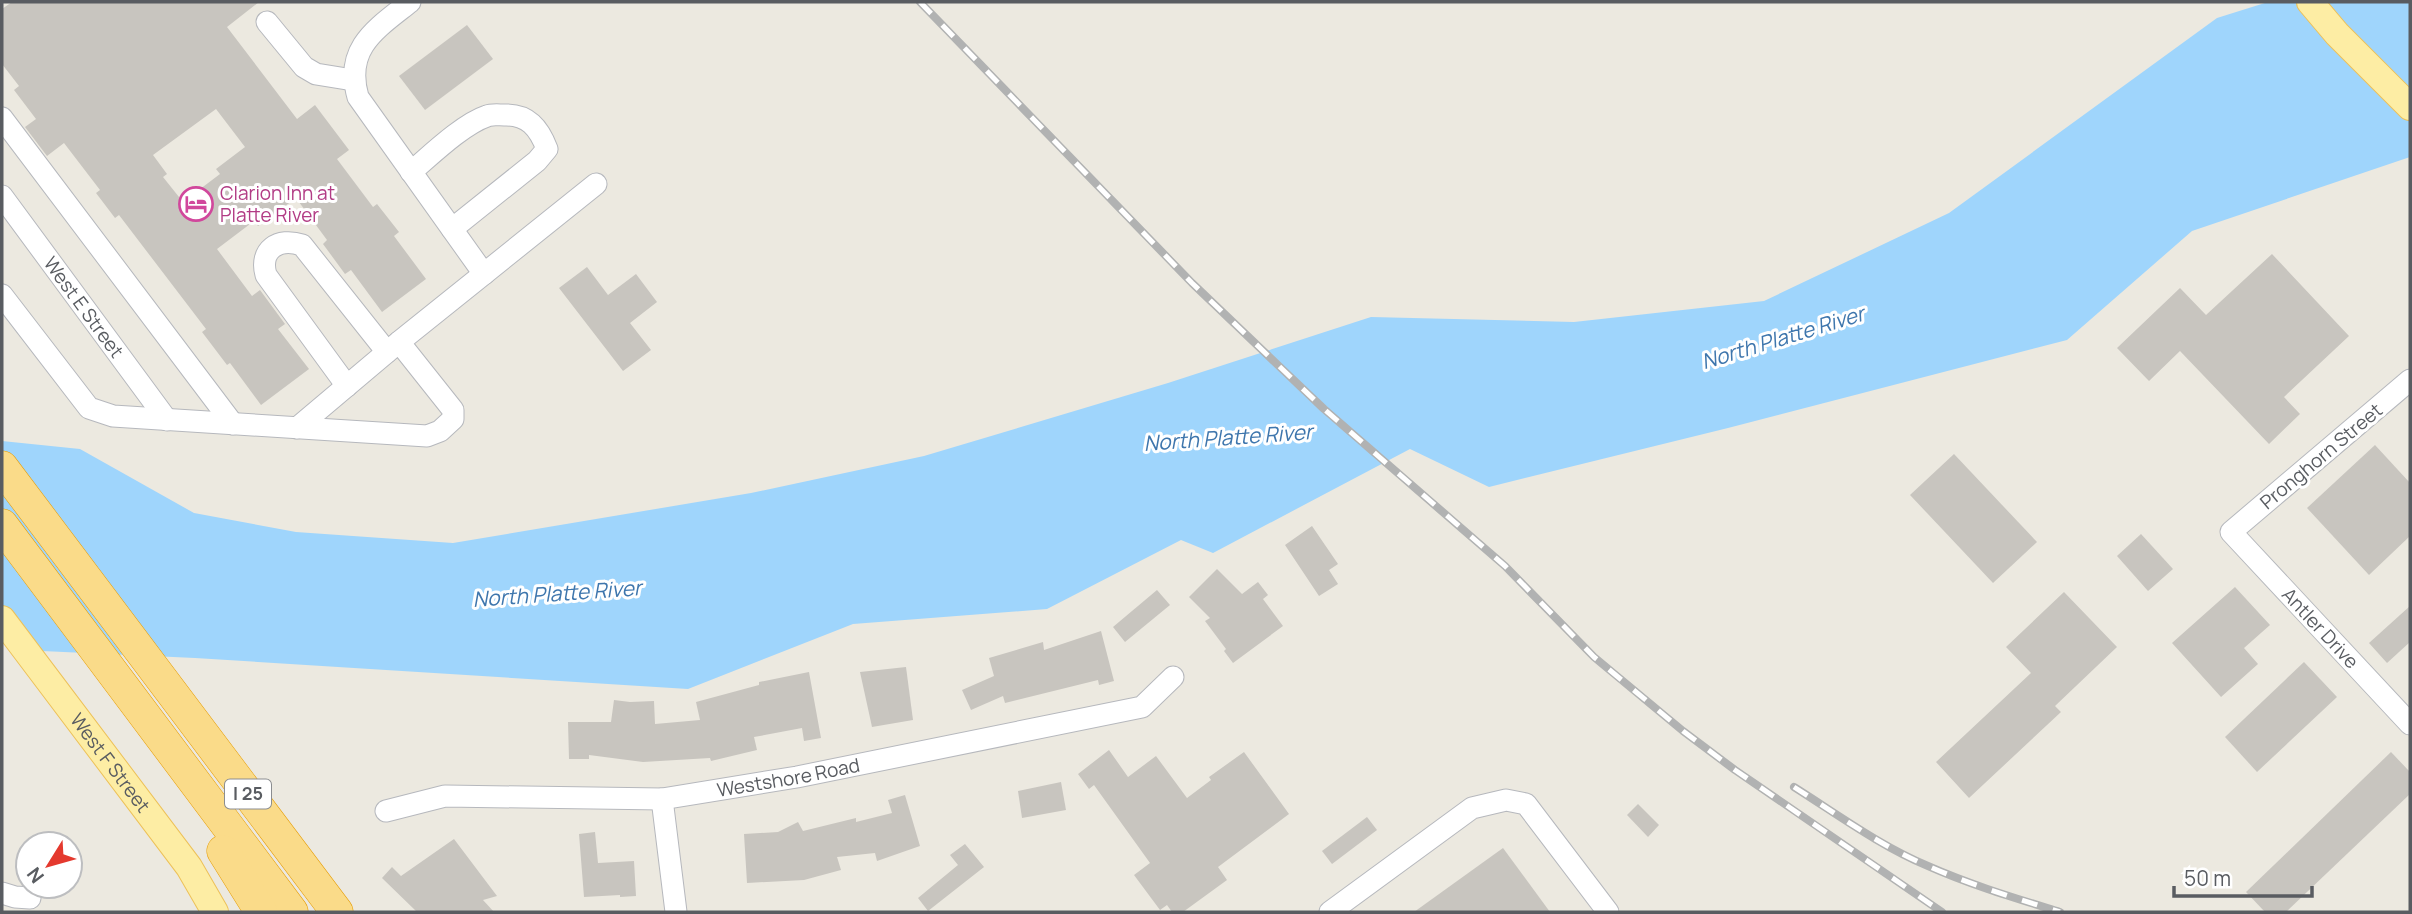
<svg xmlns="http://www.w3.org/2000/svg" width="2412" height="914" font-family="Manrope,sans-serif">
<rect width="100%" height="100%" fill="#ece9e0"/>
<!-- water -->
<polygon fill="#9fd5fc" points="2268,2 2410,2 2410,157 2192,231 2067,340 1728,428 1489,487 1410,449 1213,553 1181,540 1047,609 853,624 688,689 195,658 42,651 2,631 2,441 80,449 194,513 296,532 453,543 751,493 924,456 1168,383 1371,317 1574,322 1764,301 1949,213 2217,18"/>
<!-- building -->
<g fill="#c8c5bf" fill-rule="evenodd">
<path d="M12 2H259L227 27 297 119 315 105 349 150 337 159 373 207 377 204 399 232 394 236 426 279 382 312 351 270 345 274 323 244 327 240 296 198 258 226 254 221 217 249 252 296 260 290 285 324 278 329 309 369 261 405 230 363 227 365 202 332 206 329 119 215 115 218 96 193 100 190 64 143 47 156 25 127 36 119 14 90 19 86 2 64V9ZM216 109 245 147 216 169 220 174 183 202 163 177 167 174 153 155Z"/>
<polygon points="467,25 493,59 425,110 399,76"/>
<polygon points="2272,254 2349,336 2284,397 2300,414 2269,444 2180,351 2149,381 2117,348 2180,288 2206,315"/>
<polygon points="587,267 608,295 636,274 657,302 630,323 651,350 623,371 559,288"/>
<polygon points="2375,445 2410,483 2410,536 2369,575 2307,508"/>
<polygon points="1954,454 2037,542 1993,583 1910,495"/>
<polygon points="1312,526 1338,564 1329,570 1338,584 1319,596 1285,545"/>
<polygon points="2141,534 2173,569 2148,591 2117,556"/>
<polygon points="1217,569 1242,594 1258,582 1268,595 1263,599 1283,626 1233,663 1224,651 1226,649 1205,621 1210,618 1189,597"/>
<polygon points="2235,587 2270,625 2244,648 2258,664 2221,697 2172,643"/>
<polygon points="1157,590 1170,605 1125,642 1113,627"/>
<polygon points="2064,592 2117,647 2055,706 2061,712 1969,798 1936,762 2031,673 2006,647"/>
<polygon points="2410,606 2410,642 2387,663 2369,643"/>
<polygon points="1101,631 1114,681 1099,685 1098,680 1005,703 1003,696 971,710 962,690 994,676 989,658 1043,642 1044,650"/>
<polygon points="2304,662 2337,697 2257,772 2225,737"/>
<polygon points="906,667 913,720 872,727 860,672"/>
<polygon points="809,672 821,738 804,741 802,728 754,737 757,750 711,761 710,758 643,762 589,755 589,759 569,759 568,722 611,722 614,700 630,702 654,701 655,724 700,720 696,702 759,685 759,682"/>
<polygon points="1109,750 1128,777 1156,756 1187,798 1211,780 1209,777 1244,752 1289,814 1218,867 1227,880 1183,912 1172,912 1167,905 1160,910 1134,875 1150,863 1094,785 1089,789 1078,774"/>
<polygon points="2391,752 2410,772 2410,794 2286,912 2265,912 2246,892"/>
<polygon points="1061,782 1066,810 1022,818 1018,791"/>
<polygon points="905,795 920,846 877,861 875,853 837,857 841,870 804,880 747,883 744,834 778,832 798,822 803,831 856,818 856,822 892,813 888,800"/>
<polygon points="1638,804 1659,825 1648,837 1627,815"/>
<polygon points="1367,817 1377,830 1332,864 1322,851"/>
<polygon points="595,832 598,863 634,861 636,896 620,897 620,895 584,897 579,834"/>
<polygon points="454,839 497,896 483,900 494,912 417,912 382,878 392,867 401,876"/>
<polygon points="965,844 984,867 928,911 918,898 958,865 950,855"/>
<polygon points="1503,848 1550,912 1414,912"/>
</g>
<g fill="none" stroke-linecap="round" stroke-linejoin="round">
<!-- minor casing -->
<g stroke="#b6b8bd" stroke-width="23">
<g id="minor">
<path d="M410 2C376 29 344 48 358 97L484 274"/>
<polyline points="267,22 304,67 316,74 353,80"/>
<polyline points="2,118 233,424"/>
<path d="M411 172C431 155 463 124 487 116 492 114 499 115 504 115 528 114 539 128 547 149L537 161 452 229"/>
<path id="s1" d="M2 196 167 420"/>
<polyline points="2,295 89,408 113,416 427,436 440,431 453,419 453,410 399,342"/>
<path id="s2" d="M2410 380 2231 532 2410 724"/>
<path d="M347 386 266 275C259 250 278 237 302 245L387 352"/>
<polyline points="297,428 399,342 596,184"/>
<polyline points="662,799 676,912"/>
<path id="s3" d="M386 811 445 796 662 799 797 777 1142 707 1173 677"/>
<polyline points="2,893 15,897 30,898"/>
<polyline points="1330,912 1472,808 1506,800 1526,804 1608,912"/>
</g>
</g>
<!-- major casing -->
<g stroke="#edc158" stroke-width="28">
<g id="major">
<polyline points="2310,2 2337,34 2410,107"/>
<path id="s4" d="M2 619 189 867 215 912"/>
</g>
</g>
<!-- highway casing -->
<g stroke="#e69d06" stroke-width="33">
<g id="highway">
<polyline points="2,467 337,912"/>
<polyline points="2,525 292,912"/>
<polyline points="223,851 261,912"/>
</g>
</g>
<!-- minor -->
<use href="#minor" stroke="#fff" stroke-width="21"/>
<!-- major -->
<use href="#major" stroke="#fdeda4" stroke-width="26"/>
<!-- highway -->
<use href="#highway" stroke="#fadb89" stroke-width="32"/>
<!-- rail casing -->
<g stroke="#b1b2b2" stroke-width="8">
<g id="rail">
<polyline points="920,2 1192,283 1324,409 1505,566 1594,657 1683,731 1735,770 1942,912"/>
<path d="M1794 787C1837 814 1880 846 1928 866 1971 885 2015 898 2060 912"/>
</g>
</g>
<!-- rail -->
<use href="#rail" stroke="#fff" stroke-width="5" stroke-dasharray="16" stroke-linecap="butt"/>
</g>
<!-- icons -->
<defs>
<g id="hotel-ring" transform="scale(1.75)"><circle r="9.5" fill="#fff" stroke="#d1479c" stroke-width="1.5"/><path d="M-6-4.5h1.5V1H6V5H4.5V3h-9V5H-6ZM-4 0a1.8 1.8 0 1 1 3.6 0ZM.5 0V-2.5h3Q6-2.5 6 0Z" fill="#d1479c"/></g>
</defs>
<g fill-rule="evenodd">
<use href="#hotel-ring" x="196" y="204"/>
</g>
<g text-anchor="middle" stroke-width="6" stroke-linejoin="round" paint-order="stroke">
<!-- shield labels -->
<rect fill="#fff" stroke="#8b8d90" stroke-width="2" x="225" y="779.5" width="46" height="29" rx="5"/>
<g font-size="18" font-weight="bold" fill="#595c61">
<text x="248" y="800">I 25</text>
</g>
<!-- hotel labels -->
<g font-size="19" fill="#b23c85" stroke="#fff" text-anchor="start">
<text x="220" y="200">Clarion Inn at<tspan x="220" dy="22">Platte River</tspan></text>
</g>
<!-- street labels -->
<g font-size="19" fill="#595c61" stroke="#fff">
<text dy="7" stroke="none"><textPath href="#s1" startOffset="138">West E Street</textPath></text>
<text transform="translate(2321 456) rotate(-40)" y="7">Pronghorn Street</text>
<text dy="7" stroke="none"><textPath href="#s2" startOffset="366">Antler Drive</textPath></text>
<text dy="7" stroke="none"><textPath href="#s4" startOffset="180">West F Street</textPath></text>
<text dy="7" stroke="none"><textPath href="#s3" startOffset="406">Westshore Road</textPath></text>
</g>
<!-- water labels -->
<g font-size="21" font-style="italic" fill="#3e76ad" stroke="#fff">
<text transform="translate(1783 338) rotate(-17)" y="7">North Platte River</text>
<text transform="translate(1228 438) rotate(-4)" y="7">North Platte River</text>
<text transform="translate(557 594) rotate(-4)" y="7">North Platte River</text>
</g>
</g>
<!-- border -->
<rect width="2412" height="914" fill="none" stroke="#595c61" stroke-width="7"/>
<!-- north arrow -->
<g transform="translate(49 865) rotate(233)"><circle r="33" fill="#ffffff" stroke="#bdbec0" stroke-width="2"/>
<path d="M0-5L12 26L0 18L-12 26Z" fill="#e4392e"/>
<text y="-10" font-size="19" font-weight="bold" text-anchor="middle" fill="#595c61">N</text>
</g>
<!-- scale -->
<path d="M2174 886v10h138v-10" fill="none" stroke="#595c61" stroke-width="3.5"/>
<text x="2184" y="886" font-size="21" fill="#595c61" stroke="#ffffff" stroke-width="5" paint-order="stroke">50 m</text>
</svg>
